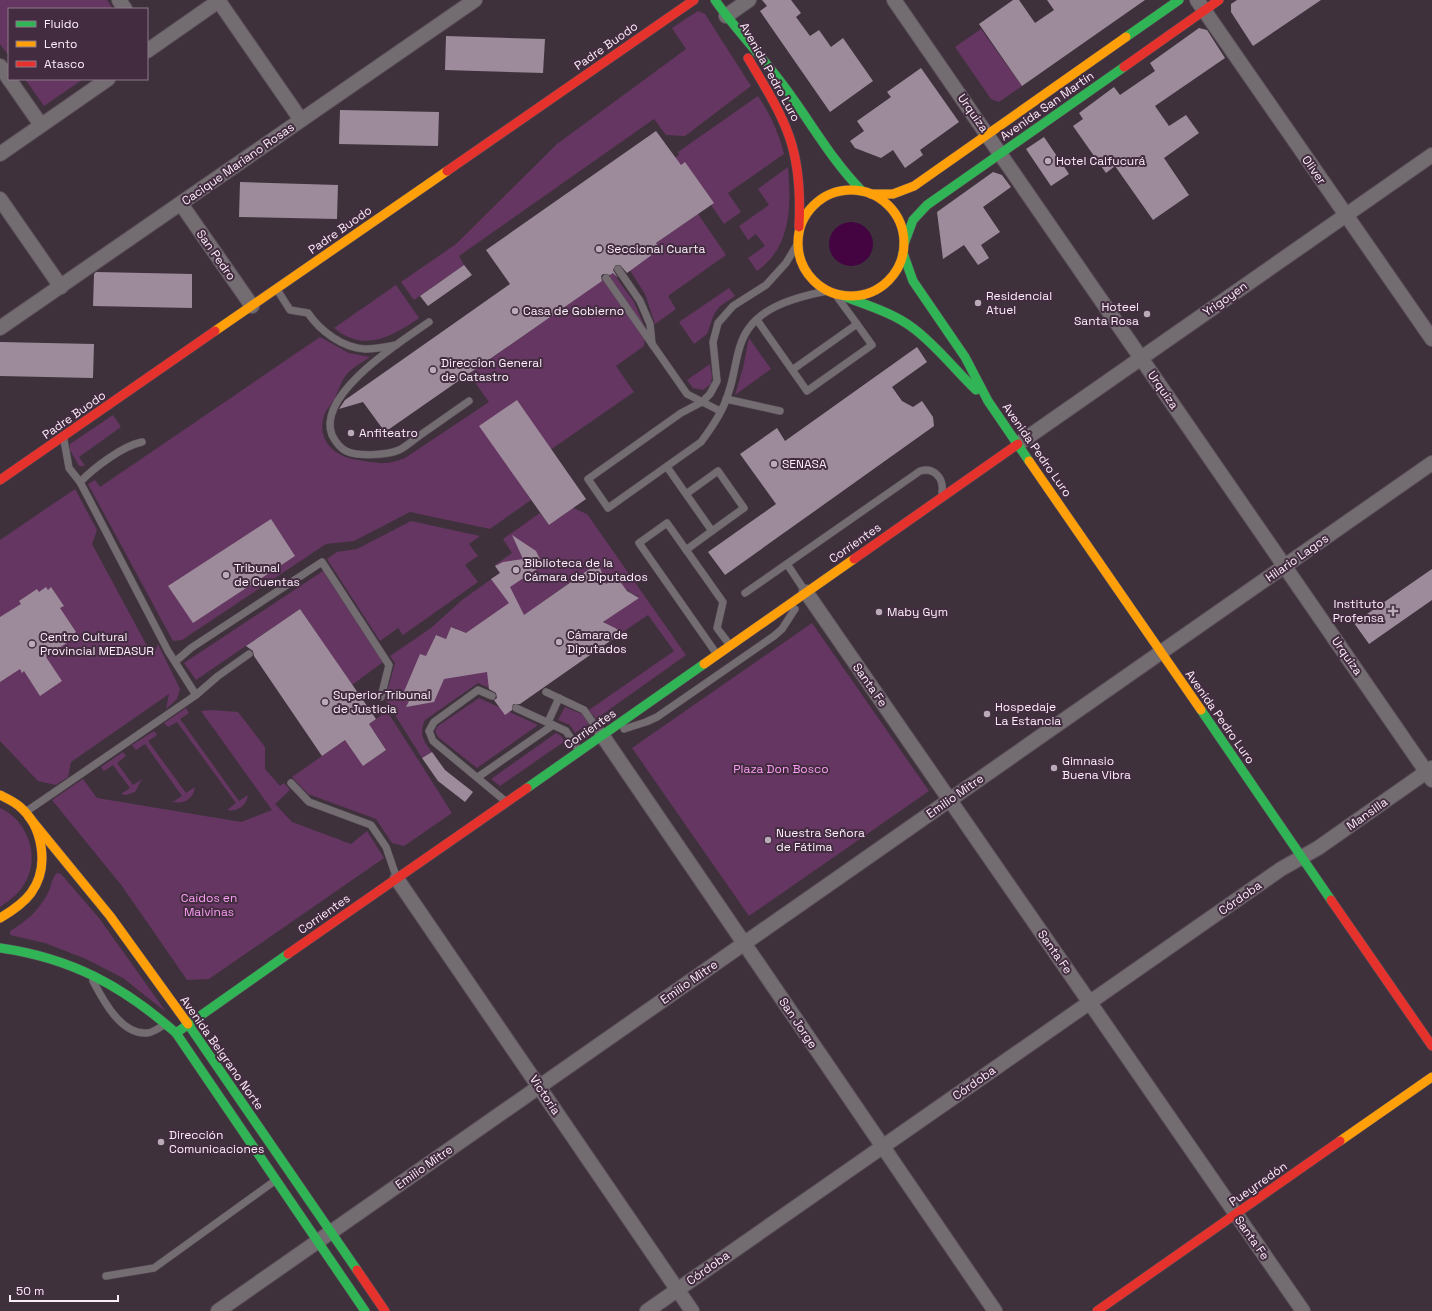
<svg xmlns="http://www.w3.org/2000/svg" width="1432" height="1311" font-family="'Space Grotesk',sans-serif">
<rect width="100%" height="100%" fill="#3e313c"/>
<!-- green -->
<g fill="#653661">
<polygon points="0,0 107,0 113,9 9,9 9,56 0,44"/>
<polygon points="698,11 705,14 751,86 685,136 666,135 654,119 459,256 464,265 414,300 401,282 456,244 557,144 686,49 672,28"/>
<polygon points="981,29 1022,86 999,102 991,99 955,47"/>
<polygon points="25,79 83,79 44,106"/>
<path d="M758 96C770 114 779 133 784 154L728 193 741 212 724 224 711 205 591 227V216L679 155 678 152Z"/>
<path d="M788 167C791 206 792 246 757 271L748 258 765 246 756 234 748 240 739 226 769 205 758 189Z"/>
<polygon points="698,214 726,255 668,296 676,309 655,324 645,294 626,264"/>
<path d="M613 273 634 302 646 330 644 346 616 366 634 392 514 475 531 500 490 529 410 512 354 541 326 544 182 640 173 641 88 484 95 480 100 487 320 337 349 353 370 357C363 362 355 366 350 371 342 378 339 389 335 398 332 404 326 409 324 416 316 441 336 457 358 460 378 463 385 466 405 458L489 402 469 374Z"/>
<path d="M396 285 419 318C391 337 364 353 334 328Z"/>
<polygon points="729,288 735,296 720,306 714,314 707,334 694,344 679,322"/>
<polygon points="749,338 771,369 735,395 743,368"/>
<polygon points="710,364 712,376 711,384 703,390 693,388 687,380"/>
<polygon points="113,415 121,427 79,457 85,466 79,466 70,450 70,444"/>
<polygon points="75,489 97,530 92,544 153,657 158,644 180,689 177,699 166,709 169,694 71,762 68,777 56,785 38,781 0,741 0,540"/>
<path d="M573 508 587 514 686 655 596 719 589 710 674 651 648 615 623 632 616 628 611 631 600 615 608 611 615 614 639 597C629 592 620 587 618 575L590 595 577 577 537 606 536 612 453 642 452 640 457 629 452 627 446 639 436 635 434 639 444 643 510 638 502 679 489 688 478 683 425 720C419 733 423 741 432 752L422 758 385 699 395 663 390 656 431 628 462 600 500 573 495 565 512 553 503 539 540 513 549 525Z"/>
<polygon points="411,521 480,536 469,544 478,556 465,565 478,582 403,635 398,628 380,641 327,559 337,552 357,549"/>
<polygon points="323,571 383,662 352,685 300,609 196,680 184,663"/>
<polygon points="812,623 929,791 749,916 632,748"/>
<polygon points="479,698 538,725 477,768 438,737 435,731 438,726"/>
<polygon points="565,707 582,714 589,724 575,733 570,725 558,720"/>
<path d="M186 708 189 713 180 719 239 801 248 795C246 806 238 812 227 810L236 803 177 722 168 727 164 723Z"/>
<polygon points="212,710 238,712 265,747 265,769 280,786 284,783 290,790 275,804 292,822 351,844 367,831 384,858 209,979 187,980 122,886 52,800 83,779 97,798 241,822 272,810 201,711"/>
<polygon points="387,711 452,813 404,846 392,843 376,819 308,794 292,777 355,733 363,766 386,750 374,731 361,730"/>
<path d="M154 731 157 735 148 741 186 793 195 787C193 799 185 804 173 802L182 796 145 744 136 750 132 745Z"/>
<polygon points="556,733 561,736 565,741 500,786 491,779"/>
<polygon points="123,752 126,756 117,763 133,785 142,779 135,792 126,795 121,794 130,788 113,765 104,771 101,767"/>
<path d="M0 808C27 820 40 855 26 881 20 893 10 900 0 907Z"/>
<path d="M57 873 61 874 99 918 166 1012 123 978 86 959 45 943 10 935V931C27 921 39 910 48 893 51 887 52 877 57 873Z"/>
</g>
<!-- water -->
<circle fill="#430441" cx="851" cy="244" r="22"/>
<!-- building -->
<g fill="#9d8b9b">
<polygon points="762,0 791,0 801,13 796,17 810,36 819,30 831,47 843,38 873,81 830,112 760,11 767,6"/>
<polygon points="1013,0 1019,0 1035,23 1054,10 1047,0 1145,0 1022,86 979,24"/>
<polygon points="1237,0 1321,0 1253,46 1231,12 1231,4"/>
<polygon points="1199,28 1207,30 1225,58 1155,106 1169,126 1186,115 1199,133 1164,158 1189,195 1153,220 1115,166 1106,173 1073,126 1083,119 1079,113 1114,87 1120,95 1155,71 1150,63"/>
<polygon points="446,36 545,39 543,73 445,70"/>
<polygon points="921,68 959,122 920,150 923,155 905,168 893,150 881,158 855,148 850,141 864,131 857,121 891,97 887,92"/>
<polygon points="340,110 439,112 438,146 339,144"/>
<polygon points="656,131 681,165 685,162 714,203 656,243 660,249 627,273 620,265 616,265 613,270 618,278 613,273 610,275 603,274 601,276 602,281 385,432 363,402 339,409 345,400 510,284 486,250"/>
<polygon points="1044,137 1069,174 1051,186 1026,149"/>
<polygon points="993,172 1002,175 1011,187 983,207 1000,232 981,245 989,258 978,265 964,245 943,259 937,212"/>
<polygon points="240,182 338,185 337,219 239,217"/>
<polygon points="464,265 472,275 428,306 420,296"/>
<polygon points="96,272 192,274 192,308 93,306 94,274"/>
<polygon points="0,342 94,344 93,378 0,376"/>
<polygon points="917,347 927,362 892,387 902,401 913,407 922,401 933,417 934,426 725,575 708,552 776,504 740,454 777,428 785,441"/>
<polygon points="517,400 586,499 549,525 479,426"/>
<polygon points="271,519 295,556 193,623 168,586"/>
<polygon points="512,535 536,551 543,565 510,587 524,615 598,563 606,584 616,576 627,591 639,598 603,622 623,632 520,704 513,704 512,710 505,715 494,700 497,698 496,693 489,689 487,672 444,679 434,702 406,707 410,699 400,701 420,654 426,656 436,635 446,639 451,627 466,633 509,603 491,579 500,573 495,566 503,562 523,559"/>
<polygon points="1432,569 1432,600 1369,644 1354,623"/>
<polygon points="46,587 48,590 51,587 64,606 60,608 76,632 69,637 71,640 46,657 62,681 40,696 24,671 22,673 20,669 0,682 0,617 21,604 19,601 37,589 39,592"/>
<polygon points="300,609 376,719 369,724 386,750 363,766 345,740 322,756 254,656 253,651 246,646"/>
<polygon points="432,752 445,770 473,792 465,802 438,781 422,758"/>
</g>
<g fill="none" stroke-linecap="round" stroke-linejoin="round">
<!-- lane casing -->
<g stroke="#5c505a" stroke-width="8">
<g id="lane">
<path d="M798 243 786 263 766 285 733 306 718 323 713 342 717 381 710 394 702 402 681 413 588 479 608 508 701 442C712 427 724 410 729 391 736 371 736 345 749 328 765 305 801 296 827 291"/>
<polyline points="618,269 640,301 650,324 652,344"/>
<polyline points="606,278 687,394 720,411"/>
<path d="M278 291 290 310 308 313C320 331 343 348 365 349 375 349 386 347 396 345"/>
<polyline points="835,294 857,324"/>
<polyline points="757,320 807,391 872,345 857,324 792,370"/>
<path d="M429 322C402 341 316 394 332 435 335 441 340 448 346 451 358 457 387 455 399 450 406 447 413 440 419 436 436 424 452 413 469 401"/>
<polyline points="726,399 780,411"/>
<polyline points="64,440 69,468 80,482 90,501 168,651 196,695"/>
<polyline points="667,467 712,531 744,508 718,471 686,494"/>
<path d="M80 482C94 468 122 446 142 442"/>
<polyline points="686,550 712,531"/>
<polyline points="787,564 805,591"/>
<path d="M745 593 920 471C934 467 944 478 942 492"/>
<polyline points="716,653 639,543 667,523 723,602 717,628 729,644"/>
<polyline points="176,661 191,648 322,562 389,665 381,697"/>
<polyline points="546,692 584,710 600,733"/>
<polyline points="492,696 478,690 434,722 429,731 433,741 504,800"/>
<polyline points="516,708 566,731 578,749"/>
<polyline points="548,722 559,698"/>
<polyline points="624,729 646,722 657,717 774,636 782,629 795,609"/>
<polyline points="478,777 553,725"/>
<polyline points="291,783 309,802 371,825 386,847 396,876"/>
<polyline points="27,811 196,695 218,676 249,654"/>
<path d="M93 981C103 1000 121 1035 147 1033 152 1033 159 1028 164 1025"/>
<polyline points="106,1276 154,1268 276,1180"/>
</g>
</g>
<!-- street casing -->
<g stroke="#5c505a" stroke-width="16">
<g id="street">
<polyline points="119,0 125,9"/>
<polyline points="218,0 301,120"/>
<polyline points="894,0 1432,780"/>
<polyline points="1197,0 1432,339"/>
<polyline points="726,16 749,0"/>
<polyline points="147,51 220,0"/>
<polyline points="0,66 9,79"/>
<polyline points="9,79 41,125"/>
<polyline points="0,154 108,79"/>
<polyline points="0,199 61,287"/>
<polyline points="181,204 252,306"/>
<polyline points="0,328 475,0"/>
<polyline points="1018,444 1432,155"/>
<polyline points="806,592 1303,1311"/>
<polyline points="602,735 995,1311"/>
<polyline points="397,879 692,1311"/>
<polyline points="218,1311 1432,463"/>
<polyline points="647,1311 1281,869 1318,848 1432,768"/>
</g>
</g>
<!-- fast casing -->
<g stroke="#5c505a" stroke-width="10">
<g id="fast">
<path d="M715 0C735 29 759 53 780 81 808 117 830 159 862 191"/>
<polyline points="1126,37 1179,0"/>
<polyline points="904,244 913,220 927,205 1124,67"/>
<polyline points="903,253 913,281 965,357 988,401 1029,461"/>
<path d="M846 297C869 306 893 313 913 328 936 345 955 370 976 390"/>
<polyline points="1201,710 1331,900"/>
<polyline points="527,788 704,664"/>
<path d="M0 948C71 958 123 986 176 1033L288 954"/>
<polyline points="188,1024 357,1270"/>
<polyline points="176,1033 365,1311"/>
</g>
</g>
<!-- slow casing -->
<g stroke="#5c505a" stroke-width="10">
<g id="slow">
<circle cx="851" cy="243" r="53"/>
<polyline points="871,194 893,194 914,186 1126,37"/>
<polyline points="215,331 447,171"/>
<polyline points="1029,461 1201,710"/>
<polyline points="704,664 854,559"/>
<path d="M0 795C6 798 13 801 19 806 43 826 50 867 31 893 23 904 12 911 0 918"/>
<polyline points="29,817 110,916 188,1024"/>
<polyline points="1340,1141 1432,1077"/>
</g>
</g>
<!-- jam casing -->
<g stroke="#5c505a" stroke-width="10">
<g id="jam">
<path d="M748 58C787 123 803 149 799 227"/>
<polyline points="1124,67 1219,0"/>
<polyline points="447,171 694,0"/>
<polyline points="0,480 215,331"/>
<polyline points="854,559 1018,444"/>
<polyline points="1331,900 1432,1046"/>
<polyline points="288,954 527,788"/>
<polyline points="357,1270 385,1311"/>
<polyline points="1097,1311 1340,1141"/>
</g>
</g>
<!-- lane -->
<use href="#lane" stroke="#736d72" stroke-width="7"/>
<!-- street -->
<use href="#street" stroke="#736d72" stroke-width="14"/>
<!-- fast -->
<use href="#fast" stroke="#30b455" stroke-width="9"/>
<!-- slow -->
<use href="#slow" stroke="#ff9f0a" stroke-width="9"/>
<!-- jam -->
<use href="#jam" stroke="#e5322d" stroke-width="9"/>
</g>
<!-- markers -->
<g fill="#baabb8" stroke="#432c40" stroke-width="1.5">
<circle cx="1048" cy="161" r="4"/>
<circle cx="599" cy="249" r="4"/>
<circle cx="978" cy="303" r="4"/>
<circle cx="515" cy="311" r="4"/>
<circle cx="1147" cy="314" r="4"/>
<circle cx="433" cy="370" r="4"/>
<circle cx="351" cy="433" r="4"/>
<circle cx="774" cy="464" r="4"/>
<circle cx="516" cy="570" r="4"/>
<circle cx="226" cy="575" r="4"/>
<path d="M1391 605h4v4h4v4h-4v4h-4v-4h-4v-4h4z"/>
<circle cx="879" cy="612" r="4"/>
<circle cx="559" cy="642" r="4"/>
<circle cx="32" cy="644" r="4"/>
<circle cx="325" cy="702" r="4"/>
<circle cx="987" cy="714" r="4"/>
<circle cx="1054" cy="768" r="4"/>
<circle cx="768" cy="840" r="4"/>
<circle cx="161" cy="1142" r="4"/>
</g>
<g text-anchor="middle" stroke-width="4" stroke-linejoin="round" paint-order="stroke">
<!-- street labels -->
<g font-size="12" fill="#fcedfa" stroke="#432c40">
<text transform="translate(606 46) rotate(-35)" y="4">Padre Buodo</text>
<text transform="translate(770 72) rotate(61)" y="4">Avenida Pedro Luro</text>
<text transform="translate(1047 106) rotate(-35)" y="4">Avenida San Martín</text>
<text transform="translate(973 113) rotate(55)" y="4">Urquiza</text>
<text transform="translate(238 164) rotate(-35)" y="4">Cacique Mariano Rosas</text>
<text transform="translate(1314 170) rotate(55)" y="4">Oliver</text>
<text transform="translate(340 230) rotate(-35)" y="4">Padre Buodo</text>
<text transform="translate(216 255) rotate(55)" y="4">San Pedro</text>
<text transform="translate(1225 299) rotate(-35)" y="4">Yrigoyen</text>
<text transform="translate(1163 390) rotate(55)" y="4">Urquiza</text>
<text transform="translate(74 415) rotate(-35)" y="4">Padre Buodo</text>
<text transform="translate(1037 450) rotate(55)" y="4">Avenida Pedro Luro</text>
<text transform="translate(855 543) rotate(-35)" y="4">Corrientes</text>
<text transform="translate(1297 558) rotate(-35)" y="4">Hilario Lagos</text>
<text transform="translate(1347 656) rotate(55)" y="4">Urquiza</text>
<text transform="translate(870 685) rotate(55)" y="4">Santa Fe</text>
<text transform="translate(1220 717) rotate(55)" y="4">Avenida Pedro Luro</text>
<text transform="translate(590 729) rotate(-35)" y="4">Corrientes</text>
<text transform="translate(955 796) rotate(-35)" y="4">Emilio Mitre</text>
<text transform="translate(1367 814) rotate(-35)" y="4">Mansilla</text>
<text transform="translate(1240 898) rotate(-35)" y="4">Córdoba</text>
<text transform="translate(324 914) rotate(-35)" y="4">Corrientes</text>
<text transform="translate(1055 952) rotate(55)" y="4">Santa Fe</text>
<text transform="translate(689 982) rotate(-35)" y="4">Emilio Mitre</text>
<text transform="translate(798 1023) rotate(56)" y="4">San Jorge</text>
<text transform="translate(222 1053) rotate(55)" y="4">Avenida Belgrano Norte</text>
<text transform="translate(974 1083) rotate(-35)" y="4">Córdoba</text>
<text transform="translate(545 1095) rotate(56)" y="4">Victoria</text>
<text transform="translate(424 1167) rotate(-35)" y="4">Emilio Mitre</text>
<text transform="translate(1258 1184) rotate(-35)" y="4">Pueyrredón</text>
<text transform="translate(1252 1238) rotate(55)" y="4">Santa Fe</text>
<text transform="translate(708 1268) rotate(-35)" y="4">Córdoba</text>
</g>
<!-- poi labels -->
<g font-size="12" fill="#fcedfa" stroke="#432c40" text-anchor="start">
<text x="1056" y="165">Hotel Calfucurá</text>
<text x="607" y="253">Seccional Cuarta</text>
<text x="986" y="300">Residencial<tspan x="986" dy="14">Atuel</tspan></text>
<text x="1139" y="311" text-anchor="end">Hoteel<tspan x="1139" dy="14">Santa Rosa</tspan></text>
<text x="523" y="315">Casa de Gobierno</text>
<text x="441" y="367">Direccion General<tspan x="441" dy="14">de Catastro</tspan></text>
<text x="359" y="437">Anfiteatro</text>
<text x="782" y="468">SENASA</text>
<text x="524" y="567">Biblioteca de la<tspan x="524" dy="14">Cámara de Diputados</tspan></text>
<text x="234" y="572">Tribunal<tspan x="234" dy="14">de Cuentas</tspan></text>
<text x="1384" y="608" text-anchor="end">Instituto<tspan x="1384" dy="14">Profensa</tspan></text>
<text x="887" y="616">Maby Gym</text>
<text x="567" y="639">Cámara de<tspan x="567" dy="14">Diputados</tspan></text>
<text x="40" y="641">Centro Cultural<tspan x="40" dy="14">Provincial MEDASUR</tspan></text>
<text x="333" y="699">Superior Tribunal<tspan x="333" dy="14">de Justicia</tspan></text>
<text x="995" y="711">Hospedaje<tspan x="995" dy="14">La Estancia</tspan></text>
<text x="1062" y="765">Gimnasio<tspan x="1062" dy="14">Buena Vibra</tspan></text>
<text x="776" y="837">Nuestra Señora<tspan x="776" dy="14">de Fátima</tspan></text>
<text x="169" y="1139">Dirección<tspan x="169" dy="14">Comunicaciones</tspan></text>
</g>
<!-- park labels -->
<g font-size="12" fill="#fa9cf2" stroke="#432c40">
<text x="781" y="773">Plaza Don Bosco</text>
<text x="209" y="902">Caídos en<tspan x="209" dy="14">Malvinas</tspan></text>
</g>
</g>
<!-- legend -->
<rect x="8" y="8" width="140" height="72" fill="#432c40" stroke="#8d798a"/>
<rect x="16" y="21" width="20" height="6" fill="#30b455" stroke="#8d798a"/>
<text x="44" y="28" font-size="12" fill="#fcedfa">Fluido</text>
<rect x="16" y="41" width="20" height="6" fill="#ff9f0a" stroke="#8d798a"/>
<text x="44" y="48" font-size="12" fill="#fcedfa">Lento</text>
<rect x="16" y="61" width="20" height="6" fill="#e5322d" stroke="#8d798a"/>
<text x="44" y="68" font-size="12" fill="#fcedfa">Atasco</text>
<!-- scale -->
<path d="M10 1295v6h108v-6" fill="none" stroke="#fcedfa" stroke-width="2"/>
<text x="16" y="1295" font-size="12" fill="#fcedfa" stroke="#432c40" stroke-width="3" paint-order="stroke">50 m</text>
</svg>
